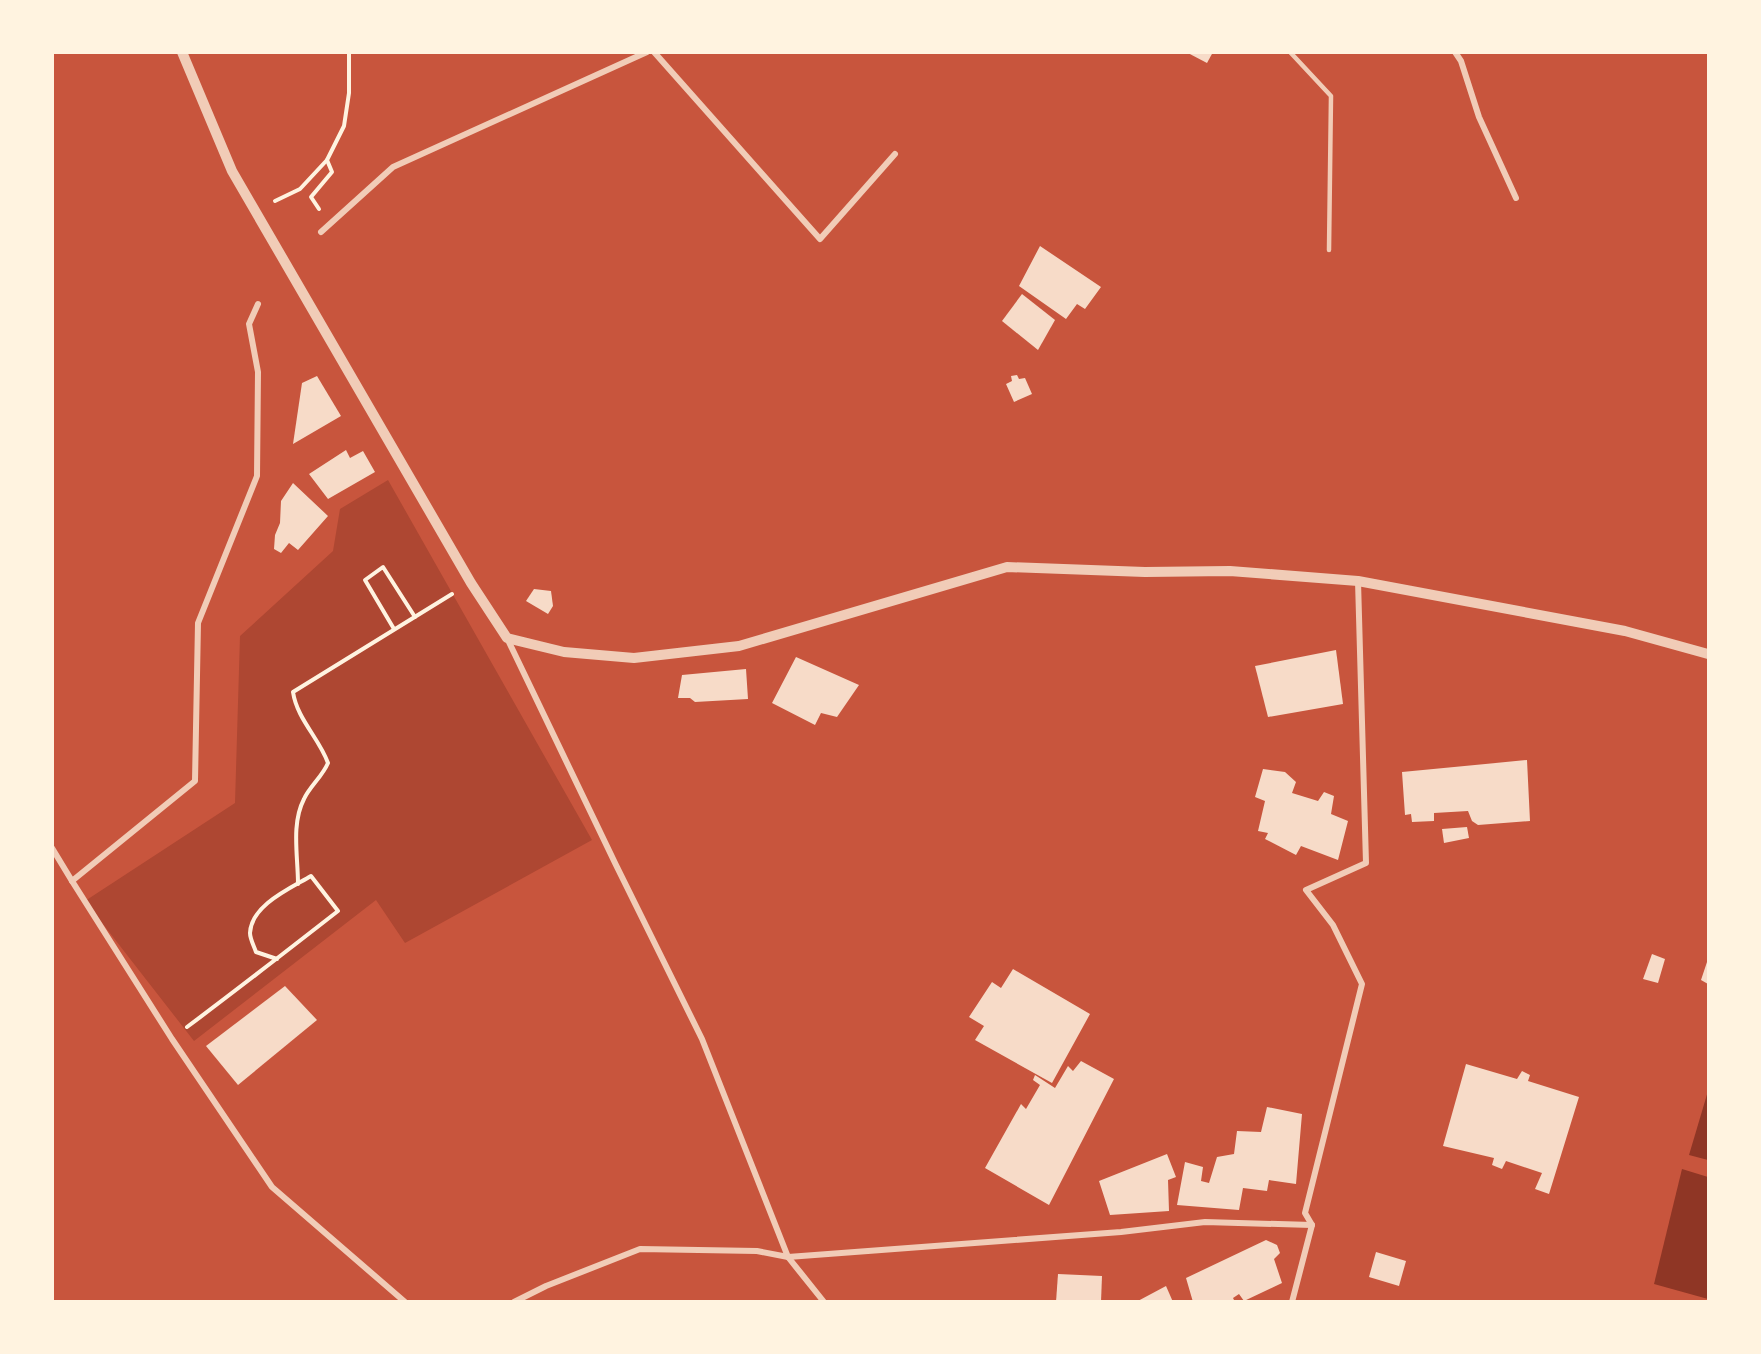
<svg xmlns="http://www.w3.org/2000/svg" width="1761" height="1354" font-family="Spectral,serif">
<rect width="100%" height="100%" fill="#c8553d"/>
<!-- green -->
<polygon fill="#ae4732" points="388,480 592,840 405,943 376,900 194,1041 85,901 235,803 240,636 333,551 340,509"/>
<!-- water -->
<g fill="#8f3625">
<polygon points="1708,1091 1708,1160 1689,1155"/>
<polygon points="1682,1169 1708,1177 1708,1299 1654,1284"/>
</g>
<!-- building -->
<g fill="#f7dbc8">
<polygon points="1186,52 1213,52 1207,63"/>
<polygon points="1040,246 1101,287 1085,309 1077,304 1066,319 1019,286"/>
<polygon points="1022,294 1055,320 1038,350 1002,321"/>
<polygon points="1017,375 1019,379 1025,378 1032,394 1014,402 1006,384 1012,381 1011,376"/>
<polygon points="317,376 341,416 293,444 302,383"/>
<polygon points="346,450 350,458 363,451 375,472 328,499 309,474"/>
<polygon points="293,483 328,516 298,550 289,543 281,553 274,549 275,535 280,523 281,501"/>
<polygon points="534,589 551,591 553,606 548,614 526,601"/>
<polygon points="1336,650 1343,704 1268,717 1255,666"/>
<polygon points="796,657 859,685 837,717 821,713 815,725 772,703"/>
<polygon points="746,669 748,699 695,702 690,698 678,698 682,675"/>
<polygon points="1527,760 1530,821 1478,825 1472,821 1468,811 1434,813 1434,821 1412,822 1411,814 1405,815 1402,772"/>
<polygon points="1263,769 1285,772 1296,782 1292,793 1318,801 1324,792 1334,796 1331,814 1348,821 1338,860 1301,846 1296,855 1265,839 1268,833 1258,831 1265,801 1255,797"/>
<polygon points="1467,827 1469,838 1444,843 1442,829"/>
<polygon points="1652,954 1665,959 1658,983 1643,979"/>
<polygon points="1708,959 1708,984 1701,980"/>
<polygon points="1013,969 1090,1014 1052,1083 975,1040 984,1026 969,1017 992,982 1001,988"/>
<polygon points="285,986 317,1020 238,1085 206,1046"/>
<polygon points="1081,1061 1114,1079 1049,1205 985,1168 1021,1104 1026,1109 1040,1085 1033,1080 1035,1075 1055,1088 1068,1066 1073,1071"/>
<polygon points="1466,1064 1517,1079 1522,1071 1530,1075 1528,1081 1579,1097 1549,1194 1535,1189 1542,1173 1506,1161 1502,1169 1492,1165 1494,1158 1443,1146"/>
<polygon points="1267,1107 1302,1114 1296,1184 1269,1180 1267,1191 1243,1188 1239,1210 1177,1205 1185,1162 1203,1167 1201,1181 1209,1183 1217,1157 1234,1154 1237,1131 1261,1132"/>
<polygon points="1167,1154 1176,1177 1168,1180 1169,1211 1110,1215 1099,1181"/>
<polygon points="1266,1240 1277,1245 1280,1253 1274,1259 1282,1283 1244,1301 1239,1294 1233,1298 1235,1302 1193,1302 1186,1278"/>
<polygon points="1376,1252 1406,1261 1399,1286 1369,1277"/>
<polygon points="1058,1274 1102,1276 1101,1302 1056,1302"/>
<polygon points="1166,1286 1173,1302 1136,1302"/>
</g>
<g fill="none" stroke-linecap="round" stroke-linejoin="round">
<!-- path -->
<g stroke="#fff3e0" stroke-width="4">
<polyline points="275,201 300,189 327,160"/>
<polyline points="319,209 311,197 332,172 327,160 344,126 349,93 349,52"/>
<polyline points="394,629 365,580 383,567 415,617"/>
<path d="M298 884C298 856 291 824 304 799 310 786 322 777 328 763 319 738 297 719 293 692L452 594"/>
<path d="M187 1027C238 989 288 950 338 911L311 876C291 888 251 905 250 933 250 939 254 946 256 952L277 959"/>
</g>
<!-- service -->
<polyline stroke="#f1ccb7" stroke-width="4.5" points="1290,52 1331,96 1329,250"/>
<!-- minor -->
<g stroke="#f1ccb7" stroke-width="6">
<polyline points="654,52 820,239 895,154"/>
<polyline points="1455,52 1461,61 1479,117 1516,198"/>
<polyline points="321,232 393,167 647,52"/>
<polyline points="507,638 616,865 702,1039 788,1257 824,1302"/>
<polyline points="52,848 72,881 172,1039 272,1187 405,1302"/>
<polyline points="72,881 195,781 198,623 257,476 258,372 249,324 258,304"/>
<polyline points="514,1302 546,1286 640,1249 757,1251 788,1257 1121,1232 1205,1222 1312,1225"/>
<polyline points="1292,1302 1312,1225 1305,1213 1362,984 1333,925 1306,890 1366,863 1358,581"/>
</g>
<!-- tertiary -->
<polyline stroke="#f1ccb7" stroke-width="10" points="182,52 232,171 471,583 507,638 564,652 634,658 739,646 1007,567 1145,572 1230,571 1358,581 1625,631 1708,654"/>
</g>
<!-- border -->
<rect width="1761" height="1354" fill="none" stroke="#fff3e0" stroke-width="108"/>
</svg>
